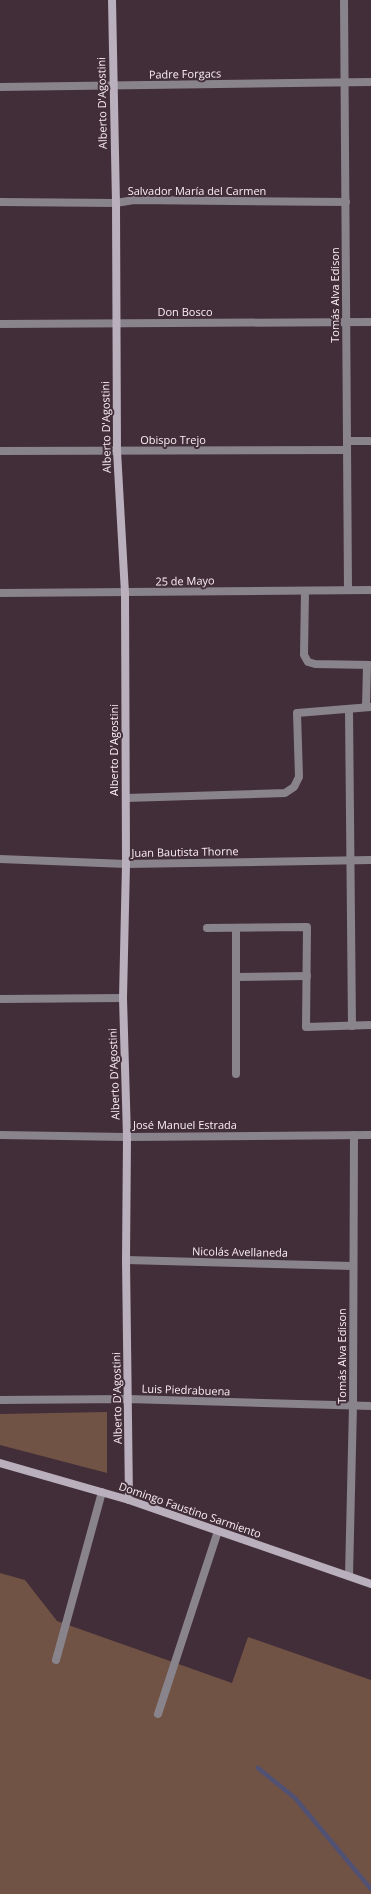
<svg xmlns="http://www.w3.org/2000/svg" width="371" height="1894" font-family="'Open Sans',sans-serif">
<rect width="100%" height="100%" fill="#422e39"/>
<!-- green -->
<g fill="#715345">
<polygon points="107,1412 107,1473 0,1445 0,1414"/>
<polygon points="0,1573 25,1580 57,1621 232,1683 248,1637 371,1680 371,1894 0,1894"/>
</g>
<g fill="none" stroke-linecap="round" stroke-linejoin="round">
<!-- stream -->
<polyline stroke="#515174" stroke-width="4.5" points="258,1768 295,1798 371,1889"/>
<!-- lane -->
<g stroke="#89838c" stroke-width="8">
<polyline points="347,441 371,441"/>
<polyline points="305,591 304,655 308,662 315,664 371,665"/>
<polyline points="366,707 367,665"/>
<polyline points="349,710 352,1026"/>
<polyline points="126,798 285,793 294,787 299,777 297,713 371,707"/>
<polyline points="207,928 307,927 306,1027 371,1025"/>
<polyline points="236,928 236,977"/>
<polyline points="236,1074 236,977 307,976"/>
<polyline points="56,1660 102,1492"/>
<polyline points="158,1714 218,1531"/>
</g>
<!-- street -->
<g stroke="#89838c" stroke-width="8">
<polyline points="344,0 348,590"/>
<polyline points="0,87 371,82"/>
<polyline points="0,202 116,203 134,200 346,202"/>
<polyline points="0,324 371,322"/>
<polyline points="0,451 347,450"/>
<polyline points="0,593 371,590"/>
<polyline points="0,859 126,864 371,860"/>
<polyline points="0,999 123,998"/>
<polyline points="0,1135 127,1137 371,1135"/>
<polyline points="126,1260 353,1266"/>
<polyline points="0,1400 128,1399 371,1406"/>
<polyline points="349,1576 353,1406 354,1135"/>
</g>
<!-- secondary -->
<g stroke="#b9afbd" stroke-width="8">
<polyline points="112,0 116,203 117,451 125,593 126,864 123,998 127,1137 126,1260 129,1500"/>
<polyline points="0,1463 129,1500 371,1584"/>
</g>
</g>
<g text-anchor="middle" stroke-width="4" stroke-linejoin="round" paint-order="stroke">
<!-- street labels -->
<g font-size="11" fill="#faedf3" stroke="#422e39">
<text transform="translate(185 74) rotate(-1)" y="4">Padre Forgacs</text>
<text transform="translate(102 103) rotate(-91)" y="4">Alberto D'Agostini</text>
<text x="197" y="195">Salvador María del Carmen</text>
<text transform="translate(335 295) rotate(-90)" y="4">Tomás Alva Edison</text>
<text x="185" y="316">Don Bosco</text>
<text transform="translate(106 427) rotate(-91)" y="4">Alberto D'Agostini</text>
<text x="173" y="444">Obispo Trejo</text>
<text transform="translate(185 581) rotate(-1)" y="4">25 de Mayo</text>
<text transform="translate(114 750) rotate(-90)" y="4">Alberto D'Agostini</text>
<text transform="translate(185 852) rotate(-1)" y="4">Juan Bautista Thorne</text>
<text transform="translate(114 1074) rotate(-92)" y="4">Alberto D'Agostini</text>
<text x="185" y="1129">José Manuel Estrada</text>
<text transform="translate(240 1252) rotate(1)" y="4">Nicolás Avellaneda</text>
<text transform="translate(342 1356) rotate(-90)" y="4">Tomás Alva Edison</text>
<text transform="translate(186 1390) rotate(2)" y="4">Luis Piedrabuena</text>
<text transform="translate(117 1398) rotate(-91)" y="4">Alberto D'Agostini</text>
<text transform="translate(190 1510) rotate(19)" y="4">Domingo Faustino Sarmiento</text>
</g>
</g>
</svg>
